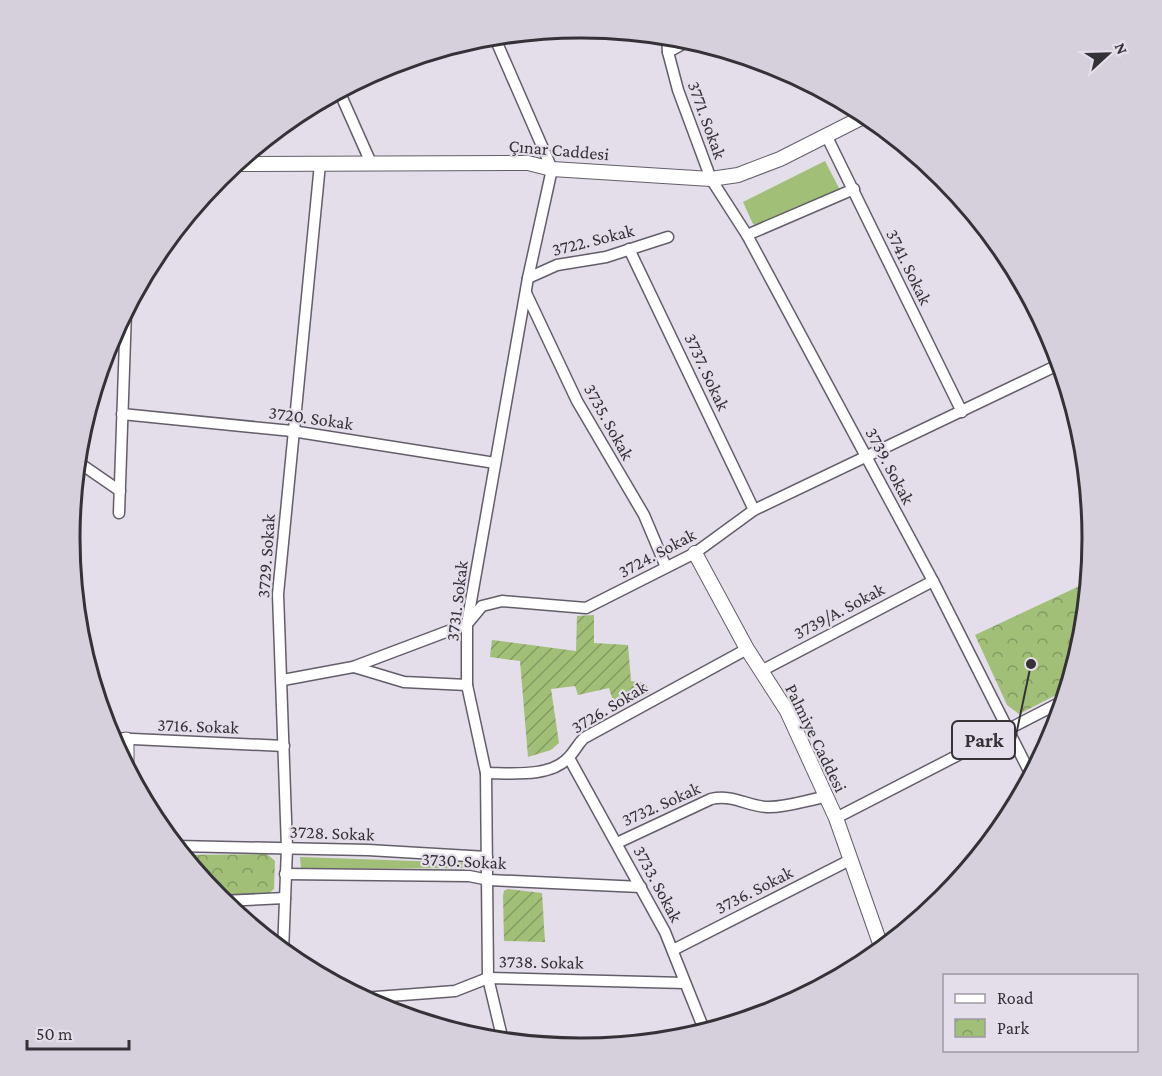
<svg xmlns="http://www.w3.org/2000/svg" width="1162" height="1076" font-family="'Crimson Pro',serif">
<defs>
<pattern id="park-crowns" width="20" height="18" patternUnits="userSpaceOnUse" patternTransform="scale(1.5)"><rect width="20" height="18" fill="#a1bf77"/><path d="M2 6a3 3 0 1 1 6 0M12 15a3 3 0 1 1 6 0" fill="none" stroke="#849c62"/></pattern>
<pattern id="garden-furrows" width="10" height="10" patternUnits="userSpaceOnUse" patternTransform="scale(1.5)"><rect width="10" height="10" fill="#a1bf77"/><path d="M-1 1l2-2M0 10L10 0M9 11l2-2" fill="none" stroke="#849c62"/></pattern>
</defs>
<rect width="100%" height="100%" fill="#e4ddea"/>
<!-- grass -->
<g fill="#a1bf77">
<polygon points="825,161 840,190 756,225 753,224 743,202"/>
<polygon points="300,857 473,863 473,868 301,869"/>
</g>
<!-- park -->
<g fill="url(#park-crowns)">
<polygon points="1088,582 1082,638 1066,690 1019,714 1007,705 975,635"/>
<polygon points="267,854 275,861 274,889 267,895 218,897 183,855"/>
</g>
<!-- garden -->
<g fill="url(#garden-furrows)">
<polygon points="594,615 594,643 628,645 631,681 646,683 649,693 616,710 609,688 578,695 575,686 551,689 559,743 551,750 528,757 520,661 490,657 492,640 576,651 577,616"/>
<polygon points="508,889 542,893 545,942 504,941 503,896 504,891"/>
</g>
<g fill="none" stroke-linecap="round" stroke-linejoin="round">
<!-- minor casing -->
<g stroke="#635e69" stroke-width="13">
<g id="minor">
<polyline points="494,36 552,169 528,278 467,624 467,685 486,773 488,978 503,1041"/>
<polyline points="667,36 668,52 678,90 711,179 747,235 933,581 1031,775"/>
<polyline points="668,52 690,40"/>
<polyline points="339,91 371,163"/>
<polyline points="827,137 962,412"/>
<polyline points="747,235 854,189"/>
<polyline points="629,249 754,510"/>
<polyline points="528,278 557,265 606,257 668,237"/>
<polyline points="526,293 577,401 644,515 666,567"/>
<polyline points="122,414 292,431 495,463"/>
<polyline points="78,462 120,491"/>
<polyline points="119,513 126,311"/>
<polyline points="354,667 404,682 467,685"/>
<polyline points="761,671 933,581"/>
<polyline points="283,680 353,667 467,624 482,606 502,601 586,608 695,553 754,510 1060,364"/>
<polyline points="111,738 284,746"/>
<polyline points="569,758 665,932 705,1032"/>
<path d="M486 773C510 773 551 778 569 757 575 751 577 745 584 738L747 649"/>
<polyline points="836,818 1063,701"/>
<path d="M617 843 711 799C733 794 747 806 767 807 785 808 807 800 825 797"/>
<polyline points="176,846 368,850 487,857"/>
<polyline points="285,874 469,876 489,880 641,887"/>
<polyline points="222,901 285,898"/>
<polyline points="673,950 850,860"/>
<polyline points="283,952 287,848 278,594 320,164"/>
<polyline points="363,998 455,991 488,978 685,983"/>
</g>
</g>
<!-- tertiary casing -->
<g stroke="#635e69" stroke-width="16">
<g id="tertiary">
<polyline points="235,164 528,163 552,169 711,179 738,175 780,159 867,115"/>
<polyline points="695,553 747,649 787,711 836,818 882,949"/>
</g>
</g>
<!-- secondary casing -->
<g stroke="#635e69" stroke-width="17">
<polyline id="secondary" points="126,765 126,740"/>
</g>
<!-- minor -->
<use href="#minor" stroke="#fff" stroke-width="10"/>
<!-- tertiary -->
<use href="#tertiary" stroke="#fff" stroke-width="14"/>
<!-- secondary -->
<use href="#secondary" stroke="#fff" stroke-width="15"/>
</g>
<g text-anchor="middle" stroke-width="4.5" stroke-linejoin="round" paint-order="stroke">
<!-- street labels -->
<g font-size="18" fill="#343237" stroke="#e4ddea">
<text transform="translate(707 120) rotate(70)" y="6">3771. Sokak</text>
<text transform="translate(559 150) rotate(5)" y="6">Çınar Caddesi</text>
<text transform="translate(593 240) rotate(-14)" y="6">3722. Sokak</text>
<text transform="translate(909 267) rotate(64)" y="6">3741. Sokak</text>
<text transform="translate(707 372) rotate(65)" y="6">3737. Sokak</text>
<text transform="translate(311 418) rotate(8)" y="6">3720. Sokak</text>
<text transform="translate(609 422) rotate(61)" y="6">3735. Sokak</text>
<text transform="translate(890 466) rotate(62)" y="6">3739. Sokak</text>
<text transform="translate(657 553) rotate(-28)" y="6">3724. Sokak</text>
<text transform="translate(266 556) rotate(-86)" y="6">3729. Sokak</text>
<text transform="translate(457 601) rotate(-83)" y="6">3731. Sokak</text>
<text transform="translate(839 611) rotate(-28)" y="6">3739/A. Sokak</text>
<text transform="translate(609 707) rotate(-31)" y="6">3726. Sokak</text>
<text transform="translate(198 726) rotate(2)" y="6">3716. Sokak</text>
<text transform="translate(816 738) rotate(64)" y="6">Palmiye Caddesi</text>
<text transform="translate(661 804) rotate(-24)" y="6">3732. Sokak</text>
<text transform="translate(332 833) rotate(2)" y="6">3728. Sokak</text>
<text transform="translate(464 861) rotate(3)" y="6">3730. Sokak</text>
<text transform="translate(658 884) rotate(62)" y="6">3733. Sokak</text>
<text transform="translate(754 890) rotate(-27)" y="6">3736. Sokak</text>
<text transform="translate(541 962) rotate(1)" y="6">3738. Sokak</text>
</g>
</g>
<!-- crop -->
<path d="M0 0H1162V1076H0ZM580 38H582A500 500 0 0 1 1082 538V538A500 500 0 0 1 582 1038H580A500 500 0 0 1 80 538V538A500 500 0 0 1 580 38Z" fill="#d6cfdc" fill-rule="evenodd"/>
<path fill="none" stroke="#343237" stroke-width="3" d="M580 38H582A500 500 0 0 1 1082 538V538A500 500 0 0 1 582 1038H580A500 500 0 0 1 80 538V538A500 500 0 0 1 580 38Z"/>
<!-- callouts -->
<path fill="none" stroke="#343237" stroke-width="2" d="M1031 664L1015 740"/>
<circle fill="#343237" stroke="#e4ddea" stroke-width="2" cx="1031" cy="664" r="6"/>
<rect fill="#e4ddea" stroke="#343237" stroke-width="2" x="952" y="721" width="63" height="38" rx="6"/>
<g font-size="20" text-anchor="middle" font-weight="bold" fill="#343237">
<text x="984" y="747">Park</text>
</g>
<!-- legend -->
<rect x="943" y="974" width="195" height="78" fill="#e4ddea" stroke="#9e99a2" stroke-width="1.5"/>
<rect x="955" y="994" width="30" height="9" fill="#ffffff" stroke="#9e99a2" stroke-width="1.5"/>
<text x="997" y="1004" font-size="18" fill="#343237">Road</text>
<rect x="955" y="1019" width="30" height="18" fill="url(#park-crowns)" stroke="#9e99a2" stroke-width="1.5"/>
<text x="997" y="1034" font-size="18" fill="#343237">Park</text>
<!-- north arrow -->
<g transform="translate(1108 54) rotate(68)" stroke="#e4ddea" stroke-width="4.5" paint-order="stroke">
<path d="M0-4.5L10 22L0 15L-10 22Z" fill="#343237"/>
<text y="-9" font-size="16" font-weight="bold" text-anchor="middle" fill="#343237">N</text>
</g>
<!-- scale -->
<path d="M27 1040v9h102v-9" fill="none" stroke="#343237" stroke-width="3"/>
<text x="36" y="1040" font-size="18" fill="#343237" stroke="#e4ddea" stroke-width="4.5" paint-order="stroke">50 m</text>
</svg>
